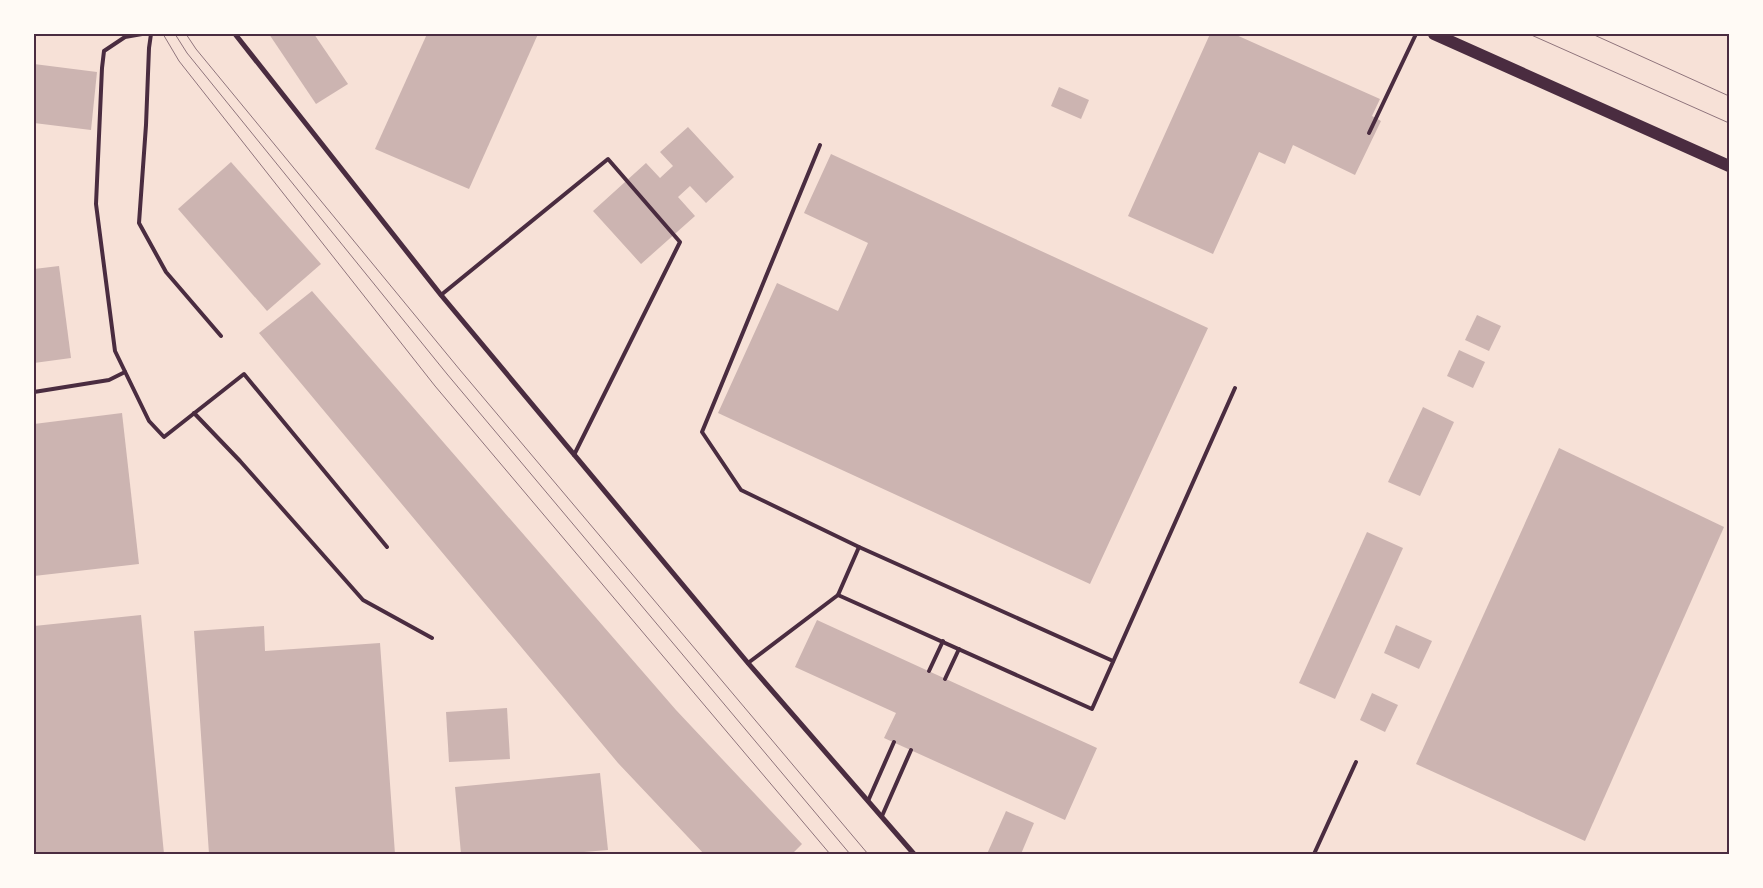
<svg xmlns="http://www.w3.org/2000/svg" width="1763" height="888" font-family="Barlow,sans-serif">
<rect width="100%" height="100%" fill="#f7e1d7"/>
<!-- building -->
<g fill="#ccb4b1">
<polygon points="269,34 314,34 348,84 316,104"/>
<polygon points="427,34 538,34 469,189 375,149"/>
<polygon points="1210,34 1234,34 1380,99 1372,116 1381,121 1355,175 1293,145 1285,164 1259,152 1213,254 1128,216"/>
<polygon points="34,64 97,72 91,130 34,123"/>
<polygon points="1059,87 1089,100 1081,119 1051,106"/>
<polygon points="688,127 734,177 706,203 690,186 678,197 695,216 641,264 593,211 646,163 660,178 673,166 660,152"/>
<polygon points="831,154 1208,328 1090,584 718,413 777,283 838,311 868,243 804,213"/>
<polygon points="231,162 321,264 267,311 178,209"/>
<polygon points="59,266 71,358 34,363 34,269"/>
<polygon points="312,291 676,710 802,844 792,854 704,854 618,763 259,333"/>
<polygon points="1477,315 1501,326 1489,351 1465,340"/>
<polygon points="1459,350 1485,362 1473,388 1447,376"/>
<polygon points="1423,407 1454,422 1420,496 1388,482"/>
<polygon points="122,413 139,564 34,576 34,424"/>
<polygon points="1559,448 1724,527 1585,841 1416,764"/>
<polygon points="1367,532 1403,548 1335,699 1299,683"/>
<polygon points="141,615 164,854 34,854 34,626"/>
<polygon points="817,620 1097,748 1065,820 884,738 896,713 795,667"/>
<polygon points="1396,625 1432,641 1419,669 1384,653"/>
<polygon points="264,626 265,651 380,643 395,854 209,854 194,631"/>
<polygon points="1372,693 1398,705 1385,732 1360,720"/>
<polygon points="507,708 510,759 449,762 446,712"/>
<polygon points="600,773 608,850 560,854 461,854 455,787"/>
<polygon points="1006,811 1034,823 1021,854 987,854"/>
</g>
<g fill="none" stroke-linecap="round" stroke-linejoin="round">
<!-- service -->
<g stroke="#4a2c40" stroke-width="4">
<polyline points="142,34 125,37 104,51 102,68 96,204 115,351 149,421 164,437 244,374 387,547"/>
<polyline points="151,34 149,48 146,125 139,223 166,272 221,336"/>
<polyline points="1369,133 1416,34"/>
<polyline points="820,145 702,432 741,490 859,547 1113,661"/>
<polyline points="441,295 608,159 680,242 574,455"/>
<polyline points="34,392 109,380 125,372"/>
<polyline points="194,413 240,461 363,600 432,638"/>
<polyline points="838,595 1092,709 1235,388"/>
<polyline points="748,663 838,595 859,547"/>
<polyline points="929,671 943,641"/>
<polyline points="945,679 959,649"/>
<polyline points="868,801 894,742"/>
<polyline points="882,816 911,750"/>
<polyline points="1314,854 1356,762"/>
</g>
<!-- minor -->
<polyline stroke="#4a2c40" stroke-width="5" points="235,34 441,295 748,663 914,854"/>
<!-- primary -->
<polyline stroke="#4a2c40" stroke-width="12" points="1434,34 1729,166"/>
<!-- tram -->
<g stroke="#8f747c" stroke-width="1">
<polyline points="163,34 179,61 435,386 830,854"/>
<polyline points="175,34 187,53 447,374 850,854"/>
<polyline points="186,34 196,49 460,370 868,854"/>
<polyline points="1529,34 1729,123"/>
<polyline points="1592,34 1729,96"/>
</g>
</g>
<!-- border -->
<rect width="1763" height="888" fill="none" stroke="#fffaf5" stroke-width="70"/>
<rect x="35" y="35" width="1693" height="818" fill="none" stroke="#4a2c40" stroke-width="2"/>
</svg>
